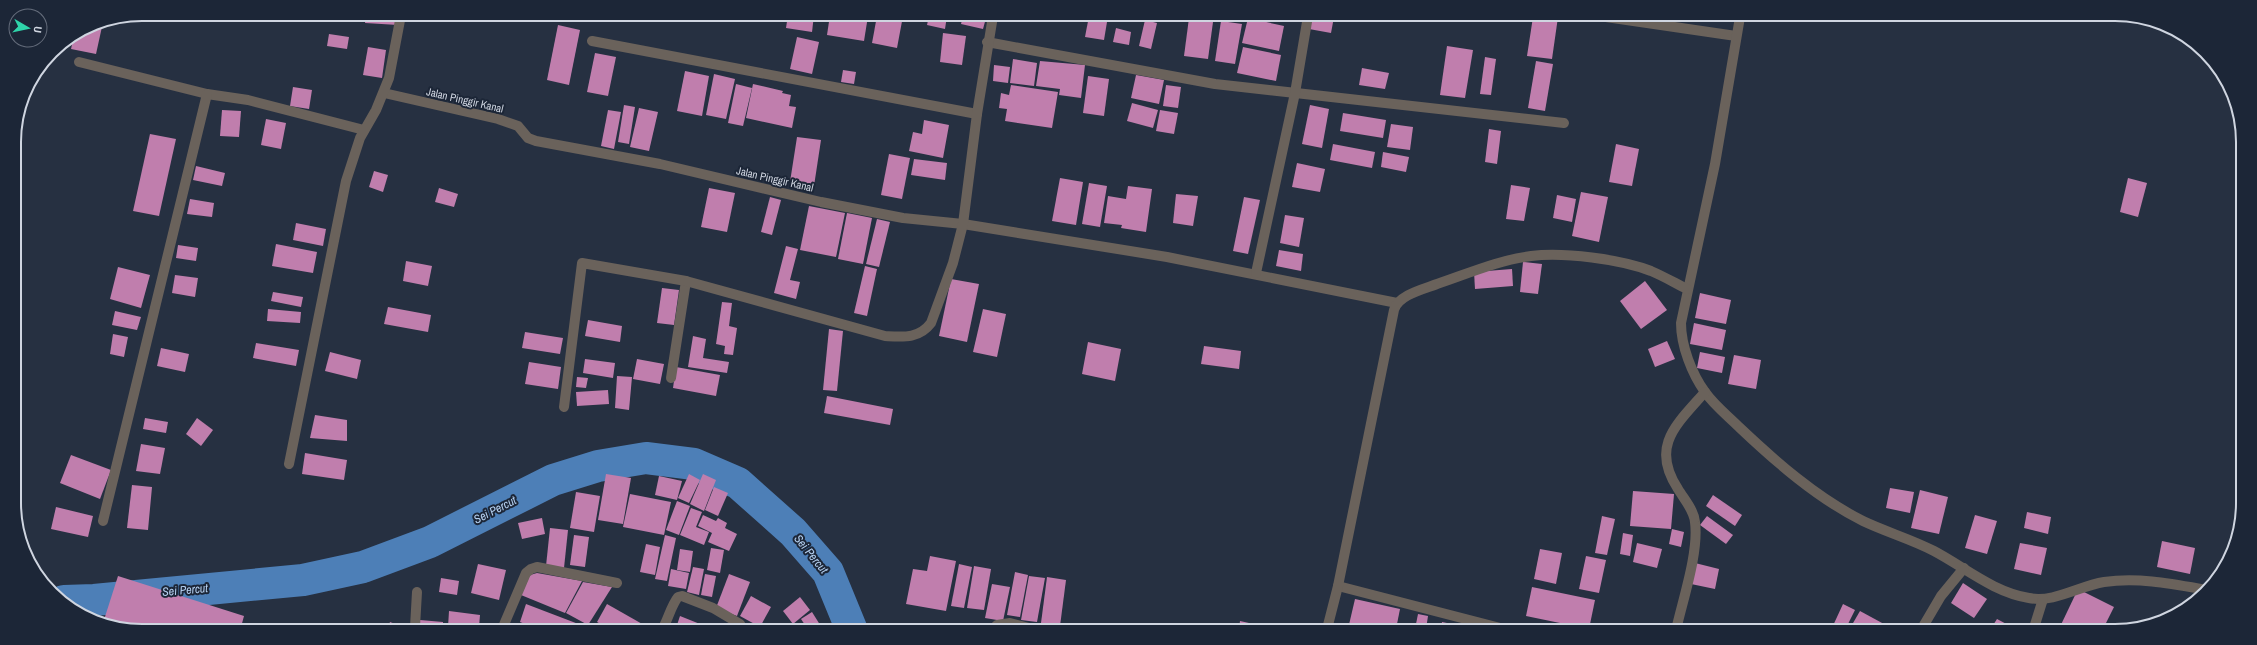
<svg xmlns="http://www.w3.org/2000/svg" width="2257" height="645" font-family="'Archivo Narrow',sans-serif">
<rect width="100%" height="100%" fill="#263041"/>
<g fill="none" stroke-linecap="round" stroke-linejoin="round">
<!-- river -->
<polyline stroke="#4d7fb7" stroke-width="32" points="64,601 94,600 303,580 363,567 430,542 553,480 598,466 646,458 694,464 738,483 793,532 828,572 851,628"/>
</g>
<!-- building -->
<g fill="#c07ead">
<polygon points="366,14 399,15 398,25 365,23"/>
<polygon points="788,15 814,15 812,32 786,28"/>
<polygon points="830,15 868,16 864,41 827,35"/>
<polygon points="877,16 903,16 897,48 872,43"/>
<polygon points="929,16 947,16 945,29 927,25"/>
<polygon points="963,16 986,18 983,29 961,24"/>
<polygon points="1031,16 1051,16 1050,20"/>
<polygon points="1089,16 1108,16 1104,40 1085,37"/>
<polygon points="1311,17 1334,17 1331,33 1309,29"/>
<polygon points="1533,17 1558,17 1552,59 1527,56"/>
<polygon points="1189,18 1213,22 1208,59 1184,56"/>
<polygon points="1248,18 1284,26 1279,51 1242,43"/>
<polygon points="1145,20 1157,23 1151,49 1139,46"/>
<polygon points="1221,21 1242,24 1235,64 1215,61"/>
<polygon points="103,22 96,54 71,49 74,36 93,24"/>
<polygon points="558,25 580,30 569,85 547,80"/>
<polygon points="1116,28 1131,32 1129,45 1113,42"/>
<polygon points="943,33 966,36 962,65 940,62"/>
<polygon points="329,34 349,37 347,49 327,46"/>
<polygon points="797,37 819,42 812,74 790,69"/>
<polygon points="1447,46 1473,50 1465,98 1440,95"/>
<polygon points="368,47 386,50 382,78 363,75"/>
<polygon points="1243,47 1281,55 1276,81 1237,73"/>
<polygon points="595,53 616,57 608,96 587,92"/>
<polygon points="1485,57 1496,59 1491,95 1480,94"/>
<polygon points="1013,59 1037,63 1034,86 1010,83"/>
<polygon points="1040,61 1085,65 1081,98 1059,95 1060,89 1036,86"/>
<polygon points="1536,61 1553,64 1545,111 1528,108"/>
<polygon points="994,65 1010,67 1008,83 993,81"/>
<polygon points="1362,68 1389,73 1385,89 1359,85"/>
<polygon points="843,70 856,72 854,84 841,82"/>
<polygon points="685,71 709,76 702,116 677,111"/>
<polygon points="714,74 735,79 726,119 706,115"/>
<polygon points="1136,75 1164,80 1159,104 1131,98"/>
<polygon points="1088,76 1109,79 1104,116 1083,113"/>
<polygon points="736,84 752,88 743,126 728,123"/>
<polygon points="753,84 783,91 782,93 791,95 789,106 796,107 792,128 746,118"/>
<polygon points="1011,85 1058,92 1052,128 1005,121 1007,109 999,108 1001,93 1009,95"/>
<polygon points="1166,85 1181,87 1178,108 1163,106"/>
<polygon points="293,87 312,90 309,109 290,106"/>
<polygon points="1132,103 1158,110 1153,128 1127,121"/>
<polygon points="624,105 635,107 629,144 618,142"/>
<polygon points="1310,105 1329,109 1322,148 1302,144"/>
<polygon points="639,108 658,112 649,151 630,147"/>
<polygon points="222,110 241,111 239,137 220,136"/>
<polygon points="608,110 621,112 614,149 601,146"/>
<polygon points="1160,110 1178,113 1174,134 1156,131"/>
<polygon points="1343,113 1386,120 1383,138 1340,131"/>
<polygon points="266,119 286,123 281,149 261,145"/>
<polygon points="924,120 949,125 943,158 909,151 913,132 922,134"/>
<polygon points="1391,124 1413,127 1410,150 1387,147"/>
<polygon points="1489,129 1501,131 1497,164 1485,162"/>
<polygon points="150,134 176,139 159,216 133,211"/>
<polygon points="797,137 821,140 814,186 790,182"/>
<polygon points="1333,144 1375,152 1372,168 1330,160"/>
<polygon points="1616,144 1639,149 1632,186 1609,182"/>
<polygon points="1383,152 1409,157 1406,172 1381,167"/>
<polygon points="889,154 910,158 902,199 881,195"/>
<polygon points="914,159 947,163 945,180 911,175"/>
<polygon points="1297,163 1325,169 1320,192 1292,187"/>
<polygon points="196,166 225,173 222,186 193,180"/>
<polygon points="374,171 388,175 383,192 369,187"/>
<polygon points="1060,178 1083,182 1076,225 1052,221"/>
<polygon points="2128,178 2147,183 2138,217 2120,212"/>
<polygon points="1089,183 1107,186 1100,227 1082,224"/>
<polygon points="1511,185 1530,188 1524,221 1506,219"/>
<polygon points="1128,186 1152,189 1146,232 1121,228 1122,225 1104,223 1108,196 1126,199"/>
<polygon points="439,188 458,194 454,207 435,202"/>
<polygon points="709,188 735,193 727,232 701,227"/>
<polygon points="1581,192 1608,197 1599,242 1572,236"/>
<polygon points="1176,194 1198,196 1193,226 1173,223"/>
<polygon points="1557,195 1576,199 1572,222 1553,218"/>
<polygon points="770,197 781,200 772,235 761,232"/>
<polygon points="1244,197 1260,200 1248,254 1233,251"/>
<polygon points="190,199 214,203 212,217 187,214"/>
<polygon points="809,206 845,213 836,257 800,250"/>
<polygon points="847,213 872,218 863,264 838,259"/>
<polygon points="1285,215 1304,218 1299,247 1280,243"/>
<polygon points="877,219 890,222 879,267 866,264"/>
<polygon points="296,223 326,229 323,246 293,240"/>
<polygon points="276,244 317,252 313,273 272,266"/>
<polygon points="178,245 198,248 196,261 176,258"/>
<polygon points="786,246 798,249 790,280 800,282 796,299 774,293"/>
<polygon points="1279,250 1303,254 1301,271 1276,266"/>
<polygon points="406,261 432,266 428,286 403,281"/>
<polygon points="1523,262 1542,264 1538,294 1520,292"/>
<polygon points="865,266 877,269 867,316 854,313"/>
<polygon points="118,267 150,275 141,308 110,299"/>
<polygon points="1512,269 1513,286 1475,289 1474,272"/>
<polygon points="175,275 198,278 195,297 172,293"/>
<polygon points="951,279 979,284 967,342 939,336"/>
<polygon points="1645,281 1667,310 1641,329 1620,301"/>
<polygon points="662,288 679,290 674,325 657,323"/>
<polygon points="273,292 303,297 301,307 271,301"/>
<polygon points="1700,293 1731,300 1726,324 1695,318"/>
<polygon points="722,302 732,303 729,326 737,328 733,355 724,354 725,346 716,344"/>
<polygon points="388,307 431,315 428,332 384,324"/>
<polygon points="268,309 301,312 300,323 267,321"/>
<polygon points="983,309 1006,314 997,357 973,352"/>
<polygon points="115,311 141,317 137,330 112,325"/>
<polygon points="588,320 622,326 620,342 585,336"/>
<polygon points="1694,323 1726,330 1722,350 1690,344"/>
<polygon points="829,329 843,331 837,391 823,390"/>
<polygon points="525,332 563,338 560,354 522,348"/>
<polygon points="113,334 128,337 124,357 110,354"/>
<polygon points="693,336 706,339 703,358 729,362 727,373 688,367"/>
<polygon points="1667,341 1675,359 1655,367 1648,349"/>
<polygon points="1088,342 1121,349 1115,381 1082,374"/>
<polygon points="256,343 299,350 296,366 253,358"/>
<polygon points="1204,346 1241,351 1239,369 1201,364"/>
<polygon points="161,348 189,354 185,372 157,366"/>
<polygon points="330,352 361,360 357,379 325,371"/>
<polygon points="1700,352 1725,357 1722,373 1697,368"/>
<polygon points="1734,355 1761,360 1756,389 1728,384"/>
<polygon points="585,359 615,363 613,378 583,373"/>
<polygon points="637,359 664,364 660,384 633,379"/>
<polygon points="529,362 561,367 558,389 525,384"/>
<polygon points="676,367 720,375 716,396 673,388"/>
<polygon points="617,376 632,377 629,410 615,408"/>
<polygon points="577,377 588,378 586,388 576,387"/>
<polygon points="608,390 609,404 577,406 576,392"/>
<polygon points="827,396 893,409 890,425 824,413"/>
<polygon points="315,415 347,420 347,441 310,438"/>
<polygon points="145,418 168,422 166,433 143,429"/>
<polygon points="197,418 213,430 201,446 186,434"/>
<polygon points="141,444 165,448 160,474 136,471"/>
<polygon points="305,453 347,460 344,480 302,474"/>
<polygon points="71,455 111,470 100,499 60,483"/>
<polygon points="606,474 631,478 623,524 598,520"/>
<polygon points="689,474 700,480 689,503 678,498"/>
<polygon points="703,474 716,480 704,511 690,504"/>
<polygon points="659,476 682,481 677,500 655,495"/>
<polygon points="132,485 152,487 148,530 127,528"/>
<polygon points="714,487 728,493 718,516 705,510"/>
<polygon points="1890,488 1914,492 1910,513 1886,508"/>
<polygon points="1920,490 1948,497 1939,534 1911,528"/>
<polygon points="1633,491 1674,494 1671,529 1630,526"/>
<polygon points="576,492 600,496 594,532 570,528"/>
<polygon points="630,494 671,502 664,535 623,527"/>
<polygon points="1713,495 1742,515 1735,526 1706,506"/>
<polygon points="677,501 690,506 679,535 666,530"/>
<polygon points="56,507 93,516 88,537 51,529"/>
<polygon points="691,508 702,512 696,527 709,532 704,545 680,535"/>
<polygon points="2027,512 2051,517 2048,534 2024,528"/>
<polygon points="703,515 716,521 718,518 727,523 725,528 737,534 729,551 708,542 712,533 698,526"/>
<polygon points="1975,515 1997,521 1987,554 1965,548"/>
<polygon points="1602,516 1615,519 1607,555 1595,553"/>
<polygon points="1707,516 1733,535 1726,544 1700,525"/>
<polygon points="542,518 545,534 522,539 518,523"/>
<polygon points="550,528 568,530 564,568 546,566"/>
<polygon points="1672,529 1684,532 1681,547 1669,544"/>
<polygon points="1623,533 1633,535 1630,556 1620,554"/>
<polygon points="574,535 589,537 585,567 570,565"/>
<polygon points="665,535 676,538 667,581 655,579"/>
<polygon points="2162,541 2195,548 2190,574 2157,567"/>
<polygon points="1637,543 1662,549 1657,568 1633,562"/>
<polygon points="2020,543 2047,548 2041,575 2014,569"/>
<polygon points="646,544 660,547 655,575 640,572"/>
<polygon points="711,548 724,550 720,573 707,570"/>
<polygon points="680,549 693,551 690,572 677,570"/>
<polygon points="1540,549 1562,553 1556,584 1534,579"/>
<polygon points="930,556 956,561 946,611 906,604 913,569 927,571"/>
<polygon points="1586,556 1606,560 1599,593 1579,589"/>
<polygon points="1695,563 1719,569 1715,589 1691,584"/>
<polygon points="478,564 506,570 499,600 471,593"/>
<polygon points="959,564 972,567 964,608 951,606"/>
<polygon points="974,566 991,569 984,610 967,608"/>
<polygon points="693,567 704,569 699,595 687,592"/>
<polygon points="671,569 689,573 686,589 668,586"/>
<polygon points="1015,572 1028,575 1020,617 1007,615"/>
<polygon points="537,573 582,581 565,613 521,595 530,575"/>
<polygon points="705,574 716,576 712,597 701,595"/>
<polygon points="729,574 750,582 737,616 716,608"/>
<polygon points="118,576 244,616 241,627 109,627 103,623"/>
<polygon points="1029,576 1045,578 1037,622 1021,620"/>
<polygon points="1047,577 1066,580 1060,626 1041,623"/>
<polygon points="441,578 459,581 457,595 439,592"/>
<polygon points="583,582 612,587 588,625 566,613"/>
<polygon points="1963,583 1987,599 1974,618 1951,603"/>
<polygon points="992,584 1010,587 1003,621 985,618"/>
<polygon points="1532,587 1595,600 1589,629 1526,616"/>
<polygon points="2078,589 2114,607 2102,631 2058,631"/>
<polygon points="751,596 771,607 760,627 740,616"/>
<polygon points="800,597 810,610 793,624 783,611"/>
<polygon points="1355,599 1400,609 1396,629 1348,629"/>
<polygon points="526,604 581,625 580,628 535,628 520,622"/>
<polygon points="607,604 644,625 643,628 608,628 597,622"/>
<polygon points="1843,604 1855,610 1845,630 1831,630"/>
<polygon points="449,611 480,615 479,627 448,627"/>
<polygon points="1860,611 1895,630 1849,630"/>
<polygon points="812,612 822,628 807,628 801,619"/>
<polygon points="1418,614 1428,616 1426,629 1415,629"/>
<polygon points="680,616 710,628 676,628"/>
<polygon points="1997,619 2012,627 2010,631 1990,630"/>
<polygon points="420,620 443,622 443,627 420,627"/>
<polygon points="1240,621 1267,627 1267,629 1239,629"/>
<polygon points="390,622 403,627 388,627"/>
<polygon points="1442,622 1457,625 1456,629 1441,629"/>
</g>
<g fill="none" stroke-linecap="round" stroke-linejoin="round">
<!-- minor -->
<g stroke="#6a625b" stroke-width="10">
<polyline points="1606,17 1736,36"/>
<path d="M1740 17 1715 164 1681 323C1681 346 1692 374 1705 392 1714 405 1728 416 1739 427 1776 462 1817 498 1863 521 1886 532 1911 539 1934 551 1966 568 1993 592 2029 598 2054 603 2079 586 2104 582 2139 577 2173 584 2207 590"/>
<polyline points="592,41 977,114"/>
<polyline points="987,42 1215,84 1564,123"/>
<polyline points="79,62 207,94 248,100 364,130"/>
<polyline points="384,93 498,119 518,126 528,138 536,141 660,164 821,202 903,218 963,224 1167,257 1397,303"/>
<polyline points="1256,273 1295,93 1308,16"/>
<polyline points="671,378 686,281"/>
<path d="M564 407 582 263 686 281 885 336C903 337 919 339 931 323L953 263 963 224 977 114 993 16"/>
<polyline points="289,464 346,181 360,138 376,110 389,78 401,15"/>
<polyline points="103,521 207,94"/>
<polyline points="1338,586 1508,630"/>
<polyline points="415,627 417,592"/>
<polyline points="503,627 526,573 531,569 537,567 617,583"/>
<path d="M663 628C669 617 671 606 678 597L682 596 713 608 740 624 742 628"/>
<polyline points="994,628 997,625 1010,623 1033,629"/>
<path d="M1327 629 1338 586 1394 310C1398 295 1424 289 1437 284 1467 274 1499 260 1531 256 1564 252 1620 259 1651 271 1663 276 1675 283 1687 289"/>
<path d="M1676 630C1683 599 1699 552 1695 522 1694 510 1684 499 1678 489 1650 446 1676 425 1705 392"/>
<polyline points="1921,630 1941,596 1964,568"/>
<polyline points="2033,631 2043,599"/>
</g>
</g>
<g text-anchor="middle" stroke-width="4" stroke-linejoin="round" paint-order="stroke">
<!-- street labels -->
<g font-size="11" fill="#cfd5e0" stroke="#1c2637">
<text transform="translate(465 100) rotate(13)" y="4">Jalan Pinggir Kanal</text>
<text transform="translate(775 179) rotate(13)" y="4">Jalan Pinggir Kanal</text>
</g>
<!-- water labels -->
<g font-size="12" font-style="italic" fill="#b5d0f0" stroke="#1c2637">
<text transform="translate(495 510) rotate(-27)" y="4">Sei Percut</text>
<text transform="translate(811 554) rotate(51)" y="4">Sei Percut</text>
<text transform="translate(185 590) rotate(-5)" y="4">Sei Percut</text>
</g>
</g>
<!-- crop -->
<path d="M0 0H2257V645H0ZM142 21H2115A121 121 0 0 1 2236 142V503A121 121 0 0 1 2115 624H142A121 121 0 0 1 21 503V142A121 121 0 0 1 142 21Z" fill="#1c2637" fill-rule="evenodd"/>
<path fill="none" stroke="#cfd5e0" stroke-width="2" d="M142 21H2115A121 121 0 0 1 2236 142V503A121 121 0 0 1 2115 624H142A121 121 0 0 1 21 503V142A121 121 0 0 1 142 21Z"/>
<!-- north arrow -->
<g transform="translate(28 28) rotate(99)"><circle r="19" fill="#1c2637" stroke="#646c7b"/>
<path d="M0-3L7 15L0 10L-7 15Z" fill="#2fd4aa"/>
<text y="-6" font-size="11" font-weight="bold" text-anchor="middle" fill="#cfd5e0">U</text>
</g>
</svg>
